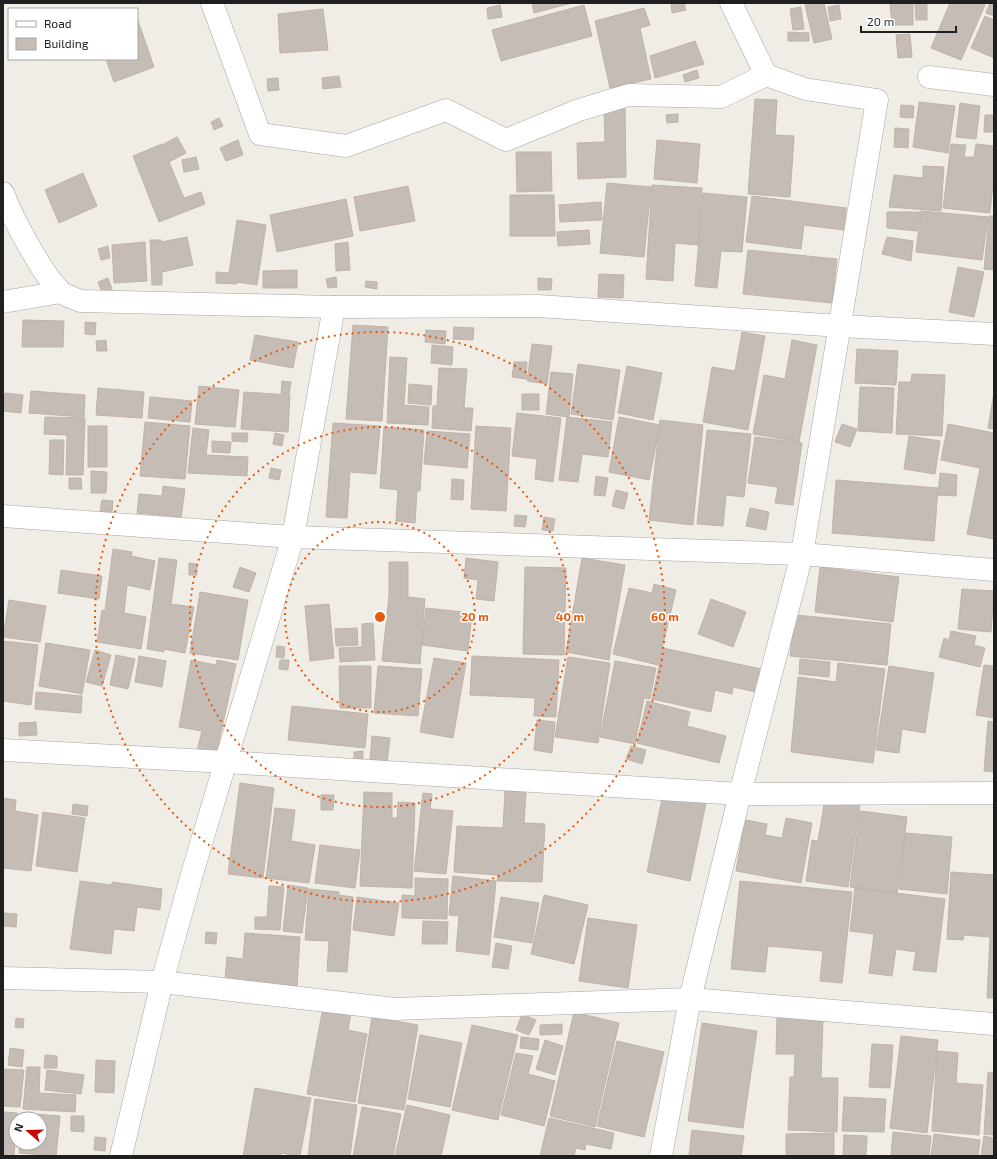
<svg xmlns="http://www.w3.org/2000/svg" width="997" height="1159" font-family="'Exo 2',sans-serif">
<rect width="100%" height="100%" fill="#f0ece6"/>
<!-- building -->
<g fill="#c4bcb5" stroke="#c1b3a8">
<polygon points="532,3 572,3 534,13"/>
<polygon points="676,3 684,3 686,10 672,13 671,4"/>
<polygon points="814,3 824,3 832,39 814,43 805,5"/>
<polygon points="890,3 913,3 913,25 892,25"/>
<polygon points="915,3 927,3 927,20 916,20"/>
<polygon points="950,3 981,3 985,5 961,60 931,48"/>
<polygon points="990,3 994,3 994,16 986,13"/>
<polygon points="500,5 502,17 488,19 487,8"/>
<polygon points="584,5 592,36 501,61 492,30"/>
<polygon points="839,5 841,19 830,21 828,7"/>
<polygon points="801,7 804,29 793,30 790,9"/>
<polygon points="644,8 650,25 640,28 651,79 610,88 595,21"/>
<polygon points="323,9 328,50 280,53 278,14"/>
<polygon points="985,16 994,20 994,58 971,48"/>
<polygon points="137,18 154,67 114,82 106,59 137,59"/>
<polygon points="788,32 809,33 809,41 788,41"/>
<polygon points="910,34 912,57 898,58 896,35"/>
<polygon points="695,41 704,64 655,78 650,56"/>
<polygon points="697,70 699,78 685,82 683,75"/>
<polygon points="339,76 341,87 323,89 322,78"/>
<polygon points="278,78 279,90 268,91 267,79"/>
<polygon points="755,99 777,100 775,135 794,136 790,197 748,194"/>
<polygon points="919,102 955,106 948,153 913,147"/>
<polygon points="960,103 980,106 976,139 956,137"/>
<polygon points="901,105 914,106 913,118 900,117"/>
<polygon points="625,107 626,177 578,179 577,143 605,142 604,108"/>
<polygon points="678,114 678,122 667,123 666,115"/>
<polygon points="985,115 994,115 994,132 984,132"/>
<polygon points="219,118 223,126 214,130 211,122"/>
<polygon points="895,128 909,129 908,148 894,147"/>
<polygon points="177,137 186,153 169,162 184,198 201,192 205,204 159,222 133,156 162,144 162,145"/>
<polygon points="238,140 243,155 226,161 220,148"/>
<polygon points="657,140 700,144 697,183 654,179"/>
<polygon points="951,144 966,145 964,157 974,157 976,144 994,146 994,174 990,213 943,208"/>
<polygon points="516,152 551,152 552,191 517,192"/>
<polygon points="196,157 199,169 184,172 182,160"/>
<polygon points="923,166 944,167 941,211 889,207 894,175 923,178"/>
<polygon points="83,173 97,206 59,223 45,190"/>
<polygon points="607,183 651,187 644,257 600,253"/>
<polygon points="652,185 702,188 698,245 675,243 673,281 646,279"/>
<polygon points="408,186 415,221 360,231 354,197"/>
<polygon points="703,193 747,197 742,252 721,251 717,288 695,286"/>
<polygon points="510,195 554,195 555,236 510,236"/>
<polygon points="752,196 846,208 844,230 804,225 801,249 746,242"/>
<polygon points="346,199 353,236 277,252 270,215"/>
<polygon points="601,202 602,220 560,222 559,205"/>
<polygon points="921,211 988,217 982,260 916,252"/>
<polygon points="887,212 920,212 917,231 887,228"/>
<polygon points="989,216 994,216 994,270 984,269"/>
<polygon points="237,220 266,225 257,285 237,282 237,284 216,283 216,272 229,273"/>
<polygon points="589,230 590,244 558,246 557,232"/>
<polygon points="187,237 193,265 162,272 162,285 152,285 150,240 161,240 161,242"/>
<polygon points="887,237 913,241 911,261 882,254"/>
<polygon points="145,242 147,281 114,283 112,245"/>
<polygon points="348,242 350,270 336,271 335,244"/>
<polygon points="108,246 110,258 101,260 98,249"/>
<polygon points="748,250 837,259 832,303 743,294"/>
<polygon points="958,267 984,272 974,317 949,312"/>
<polygon points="297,270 297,288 263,288 263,271"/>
<polygon points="599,274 624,275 623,298 598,297"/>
<polygon points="336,277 337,287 328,288 326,279"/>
<polygon points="108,278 112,289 102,293 98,282"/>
<polygon points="538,278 552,279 551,290 538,290"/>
<polygon points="366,281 377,282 377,289 365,287"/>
<polygon points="23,320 64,321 63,347 22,347"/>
<polygon points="85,322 96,323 95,335 85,334"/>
<polygon points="353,325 388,327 382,421 346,419"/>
<polygon points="454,327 474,328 473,340 453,339"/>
<polygon points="426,330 446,331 445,344 425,342"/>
<polygon points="742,332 765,336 748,430 703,422 712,367 735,371"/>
<polygon points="255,335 298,342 293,368 250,360"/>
<polygon points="106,340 107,351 97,351 96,341"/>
<polygon points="792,340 817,345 799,442 753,434 764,375 785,379"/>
<polygon points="532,344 552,346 547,384 527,381"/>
<polygon points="432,345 453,347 452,365 431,363"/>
<polygon points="857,349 898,351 896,385 855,383"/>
<polygon points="390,357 407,358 404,405 429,407 428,425 387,423"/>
<polygon points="514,362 527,362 526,379 512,377"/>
<polygon points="578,364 620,370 613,420 571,414"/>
<polygon points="627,366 662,373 653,420 618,413"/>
<polygon points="439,368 467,369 464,408 473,408 471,431 432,428 433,406 437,406"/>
<polygon points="551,372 573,374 569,417 546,414"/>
<polygon points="912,374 945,375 942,436 896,434 899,382 911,382"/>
<polygon points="282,381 291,382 289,394 281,393"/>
<polygon points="409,384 432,386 431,405 408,403"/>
<polygon points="199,386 239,390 235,427 195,424"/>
<polygon points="860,387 894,388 892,433 858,431"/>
<polygon points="98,388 144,392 142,418 96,415"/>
<polygon points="31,391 85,395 84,417 29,413"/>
<polygon points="244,392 290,395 288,432 241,429"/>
<polygon points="994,392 994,429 988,428"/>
<polygon points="5,393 23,395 21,413 3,411"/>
<rect x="522" y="394" width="17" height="16"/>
<polygon points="150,397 192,401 190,422 148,418"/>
<polygon points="517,413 561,418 553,482 535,479 537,459 512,456"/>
<polygon points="45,417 85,418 83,475 66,475 67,435 44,434"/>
<polygon points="567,417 612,422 608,457 582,454 578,482 559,480"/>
<polygon points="619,417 660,425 649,480 609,472"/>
<polygon points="660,420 703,425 693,525 649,520"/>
<polygon points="145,422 190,426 185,479 140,476"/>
<polygon points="333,423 380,426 376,474 350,472 347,518 326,517"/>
<polygon points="842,424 857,429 850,447 835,442"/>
<polygon points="948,424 994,433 994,539 967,534 980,468 941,460"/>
<rect x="88" y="426" width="19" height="41"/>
<polygon points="476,426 511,428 506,511 471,509"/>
<polygon points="384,427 424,430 420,491 417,491 415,523 396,521 398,490 380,488"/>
<polygon points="193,428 209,430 206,455 248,457 247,476 188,473"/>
<polygon points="707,430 751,434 744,497 726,495 723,526 697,524"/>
<polygon points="427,431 470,434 467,468 424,464"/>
<polygon points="232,433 248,433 247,442 232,441"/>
<polygon points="275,433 284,435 282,446 273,444"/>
<polygon points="909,436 940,441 935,474 904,469"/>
<polygon points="755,437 802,443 793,505 775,503 778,487 748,483"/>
<polygon points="50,440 64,440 63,475 49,474"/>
<polygon points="212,441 231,442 230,453 212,452"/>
<polygon points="271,468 281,470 279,480 269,478"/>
<polygon points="91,471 107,472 106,493 91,493"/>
<polygon points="940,473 957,475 956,496 938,495"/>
<polygon points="596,476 608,478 605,496 594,495"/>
<polygon points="69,478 81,478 82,489 69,489"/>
<polygon points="452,479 464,480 463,500 451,499"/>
<polygon points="836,480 938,488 934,541 832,533"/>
<polygon points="163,486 185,489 181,517 137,513 139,494 162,496"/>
<polygon points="616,490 628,493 624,509 612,506"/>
<polygon points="102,500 113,501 112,512 100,511"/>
<polygon points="750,508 769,512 766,530 746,526"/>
<polygon points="515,515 527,516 525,527 514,526"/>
<polygon points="544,517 555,519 553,531 542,530"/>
<polygon points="113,549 132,552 131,556 155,561 150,590 127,585 124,613 146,617 141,649 97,642 102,610 105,611"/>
<polygon points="159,558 177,560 171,604 194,607 185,653 164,649 164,652 147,649"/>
<polygon points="466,558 498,562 494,601 476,599 478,580 464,578"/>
<polygon points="582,558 625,565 609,660 566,652"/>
<polygon points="389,562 408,562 408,597 425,599 420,664 382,661 389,596"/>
<polygon points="189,563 197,564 197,575 189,575"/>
<polygon points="240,567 256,573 249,592 233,587"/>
<polygon points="525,567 566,568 564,655 523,654"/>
<polygon points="820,567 899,577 893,622 815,612"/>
<polygon points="61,570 102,576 99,599 58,593"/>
<polygon points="654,584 676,590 658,665 613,654 629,588 652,593"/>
<polygon points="962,589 994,591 991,632 958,629"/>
<polygon points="200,592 248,600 238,660 190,653"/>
<polygon points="711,599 746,612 733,647 698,634"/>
<polygon points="9,600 46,606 40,642 3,637"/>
<polygon points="329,604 334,658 310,661 305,606"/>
<polygon points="426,608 472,613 468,651 422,645"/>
<polygon points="795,615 891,624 887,665 790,656"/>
<polygon points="373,623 375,660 340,662 339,648 362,647 362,624"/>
<polygon points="357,628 358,645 336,646 335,629"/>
<polygon points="951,631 976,636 974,645 985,648 980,667 939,657 944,638 949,640"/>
<polygon points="3,641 38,645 31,705 3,701"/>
<polygon points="46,643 90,650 82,694 39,686"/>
<polygon points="277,646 285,647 284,658 276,657"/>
<polygon points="663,648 761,669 756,692 733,687 732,694 715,690 711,712 652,699"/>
<polygon points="95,650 111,655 102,686 86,682"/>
<polygon points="116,655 135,659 128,689 110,685"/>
<polygon points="139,656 166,661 162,687 135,682"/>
<polygon points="472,656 559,660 556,717 534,716 535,698 470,695"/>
<polygon points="568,657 610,663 598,743 555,737"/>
<polygon points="434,658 466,663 453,738 420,732"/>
<polygon points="800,659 830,662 829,677 799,674"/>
<polygon points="191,660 216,665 217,660 236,664 216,755 197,751 202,731 179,727"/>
<polygon points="280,660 289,660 288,670 279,669"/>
<polygon points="615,661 656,668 650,699 644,698 635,744 600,737"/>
<polygon points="838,663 885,669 873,763 791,752 798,677 836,682"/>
<polygon points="984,665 994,666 994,718 976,715"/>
<polygon points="339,666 371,666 371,708 340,708"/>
<polygon points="378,666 422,669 418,716 374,713"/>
<polygon points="889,666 934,673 925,733 902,729 899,753 876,750"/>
<polygon points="36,692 82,696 81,713 35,709"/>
<polygon points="647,701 690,712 687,726 726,736 719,763 637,743"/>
<polygon points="292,706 368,714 365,748 288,740"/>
<polygon points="537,720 555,722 552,753 534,750"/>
<polygon points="988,721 994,722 994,772 984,771"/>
<polygon points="36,722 37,735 19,736 19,723"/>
<polygon points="372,736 390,738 387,763 370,761"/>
<polygon points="631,746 646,750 642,764 626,759"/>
<polygon points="363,751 363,762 354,762 354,752"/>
<polygon points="240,783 274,788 263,878 228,874"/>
<polygon points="505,791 526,792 524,823 545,824 542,882 497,881 498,875 454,872 457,826 503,828"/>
<polygon points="364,792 392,793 392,818 397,818 398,802 415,803 412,888 360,886"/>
<polygon points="423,793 432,794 430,809 453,811 446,874 414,871"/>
<polygon points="663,794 706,803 690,881 647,872"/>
<polygon points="321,795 334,795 333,810 321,810"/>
<polygon points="3,798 16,800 15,811 38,815 31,871 3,868"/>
<polygon points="825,799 860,804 848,887 806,881 812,840 818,841"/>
<polygon points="73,804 88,806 87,816 72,814"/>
<polygon points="275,808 295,810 291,841 315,845 309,883 266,878"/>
<polygon points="860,811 907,817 897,893 850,887"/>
<polygon points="43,812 85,818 77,872 36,866"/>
<polygon points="786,818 812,823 801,883 736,871 745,820 767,824 765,835 782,838"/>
<polygon points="905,833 952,837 947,894 899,889"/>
<polygon points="320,845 360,850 355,888 315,883"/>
<polygon points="951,872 994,875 994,998 987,998 990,937 964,935 963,940 947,939"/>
<polygon points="453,876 496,881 489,955 456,951 459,916 449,915"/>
<polygon points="415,878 448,879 447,919 402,918 402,895 415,896"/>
<polygon points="80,881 112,885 112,882 162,889 160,910 137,907 134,931 114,929 111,954 70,949"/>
<polygon points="740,881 852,892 842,983 820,981 823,951 768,946 765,972 731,969"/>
<polygon points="288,885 308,888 302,933 283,931"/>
<polygon points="269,886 284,887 280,930 255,929 255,917 267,917"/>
<polygon points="855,888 945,899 936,972 913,970 916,952 896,949 892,976 869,973 874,934 850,931"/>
<polygon points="309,889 339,892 339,895 353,897 347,972 327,971 329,941 305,940"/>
<polygon points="544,895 588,905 574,964 531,954"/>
<polygon points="357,897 399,903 394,936 353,930"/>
<polygon points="501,897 539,903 532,943 494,937"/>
<polygon points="3,913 17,914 16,927 3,926"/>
<polygon points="588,918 637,925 628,988 579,981"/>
<polygon points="423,921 448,922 447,944 422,944"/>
<polygon points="206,932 217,933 216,944 205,943"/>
<polygon points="245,933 300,937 297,986 242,983 225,980 227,957 243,959"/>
<polygon points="496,943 512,946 508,969 492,967"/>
<polygon points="324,1002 352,1007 348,1030 367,1034 355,1102 307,1094"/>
<polygon points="574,1012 619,1023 595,1127 550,1116"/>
<polygon points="522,1014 536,1020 529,1035 516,1030"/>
<polygon points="372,1017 418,1025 404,1110 358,1103"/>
<polygon points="777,1017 823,1019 821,1078 838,1078 837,1132 788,1130 790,1077 794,1077 795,1054 776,1054"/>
<polygon points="16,1018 24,1019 23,1028 15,1027"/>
<polygon points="702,1023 757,1031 743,1128 688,1121"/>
<polygon points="562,1024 562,1034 540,1035 540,1025"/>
<polygon points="472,1025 518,1035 498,1120 452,1110"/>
<polygon points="420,1035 462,1043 450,1107 408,1099"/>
<polygon points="901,1036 938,1040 927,1133 890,1128"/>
<polygon points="521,1037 539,1039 538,1050 520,1048"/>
<polygon points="545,1040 563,1046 555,1075 536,1069"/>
<polygon points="617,1041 664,1052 644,1137 597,1126"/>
<polygon points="872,1044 893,1045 890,1088 869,1087"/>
<polygon points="10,1048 24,1050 22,1067 8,1065"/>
<polygon points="937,1051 958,1053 956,1083 983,1085 979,1135 932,1131"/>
<polygon points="516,1053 533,1056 528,1074 555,1081 544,1126 501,1115"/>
<polygon points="45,1055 57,1056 57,1068 44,1068"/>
<polygon points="96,1060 115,1061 114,1093 95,1092"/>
<polygon points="27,1067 40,1067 39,1093 76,1095 75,1112 23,1109"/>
<polygon points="3,1069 24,1070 20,1107 3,1106"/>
<polygon points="47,1070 84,1075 81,1094 45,1090"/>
<polygon points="988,1072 994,1073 994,1135 984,1134"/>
<polygon points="255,1088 311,1098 300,1156 281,1153 281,1156 243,1156"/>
<polygon points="844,1097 886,1099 884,1132 842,1131"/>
<polygon points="315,1099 357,1105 350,1156 308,1156"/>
<polygon points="407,1105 450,1115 441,1156 395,1156"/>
<polygon points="362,1107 401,1114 393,1156 353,1156"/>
<polygon points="3,1112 17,1113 14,1156 3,1156"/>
<polygon points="23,1113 60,1116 56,1156 19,1153 20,1143 40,1143 40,1119 22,1119"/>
<polygon points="71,1116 84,1116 84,1132 71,1131"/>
<polygon points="549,1118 614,1133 611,1149 586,1144 585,1150 576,1148 574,1156 540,1156"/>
<polygon points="692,1130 744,1136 741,1156 689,1156"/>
<polygon points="893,1132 931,1136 929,1156 891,1156"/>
<polygon points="834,1133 834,1156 786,1156 786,1134"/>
<polygon points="934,1134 980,1140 978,1156 931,1156"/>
<polygon points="844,1135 867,1136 866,1156 843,1156"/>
<polygon points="984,1136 994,1138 994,1156 981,1156"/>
<polygon points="95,1137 106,1138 105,1151 94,1150"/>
</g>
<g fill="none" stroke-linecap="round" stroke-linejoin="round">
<!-- street casing -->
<g stroke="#a6a6a6" stroke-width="23">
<g id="street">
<polyline points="212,3 260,134 346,146 446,110 506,140 579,110 629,95 721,97 766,75 805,89 877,100 802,554 740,794 690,999 661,1156"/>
<polyline points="731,3 766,75"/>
<polyline points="929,77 994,85"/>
<path d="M3 193C12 217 42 274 60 291 65 296 74 298 80 301L334 307 538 306 840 326 994 334"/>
<polyline points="3,302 61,292"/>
<polyline points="3,516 293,537 802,554 994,570"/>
<polyline points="3,750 226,762 740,794 994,793"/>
<polyline points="3,978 162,982 395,1009 690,999 994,1024"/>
<polyline points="121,1156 162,982 192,874 293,537 334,307"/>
</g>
</g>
<!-- street -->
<use href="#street" stroke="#fff" stroke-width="22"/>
</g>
<!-- distance rings -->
<g fill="none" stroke="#e8590c" stroke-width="2" stroke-dasharray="2 4">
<circle cx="380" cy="617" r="95"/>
<circle cx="380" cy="617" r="190"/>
<circle cx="380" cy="617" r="285"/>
</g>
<circle cx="380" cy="617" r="6" fill="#e8590c" stroke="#fff" stroke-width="2"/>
<g font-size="12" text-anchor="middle" font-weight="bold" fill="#e8590c" stroke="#fff" stroke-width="3" stroke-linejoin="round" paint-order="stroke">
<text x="475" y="621">20 m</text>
<text x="570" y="621">40 m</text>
<text x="665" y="621">60 m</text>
</g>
<!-- border -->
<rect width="997" height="1159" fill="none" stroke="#1f1f1f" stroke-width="8"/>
<!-- legend -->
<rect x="8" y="8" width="130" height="52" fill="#ffffff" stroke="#a5a5a5"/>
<rect x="16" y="21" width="20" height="6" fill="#ffffff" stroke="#a5a5a5"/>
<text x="44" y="28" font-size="12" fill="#1f1f1f">Road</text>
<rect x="16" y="38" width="20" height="12" fill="#c4bcb5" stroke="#a5a5a5"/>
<text x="44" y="48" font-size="12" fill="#1f1f1f">Building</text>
<!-- north arrow -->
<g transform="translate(28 1131) rotate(290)"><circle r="19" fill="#ffffff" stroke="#a5a5a5"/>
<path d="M0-3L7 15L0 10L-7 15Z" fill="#ca0508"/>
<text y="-6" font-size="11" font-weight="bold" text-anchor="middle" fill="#1f1f1f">N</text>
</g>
<!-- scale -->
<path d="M861 26v6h95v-6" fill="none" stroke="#1f1f1f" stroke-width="2"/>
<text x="867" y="26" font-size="12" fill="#1f1f1f" stroke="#ffffff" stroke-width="3" paint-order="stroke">20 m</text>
</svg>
